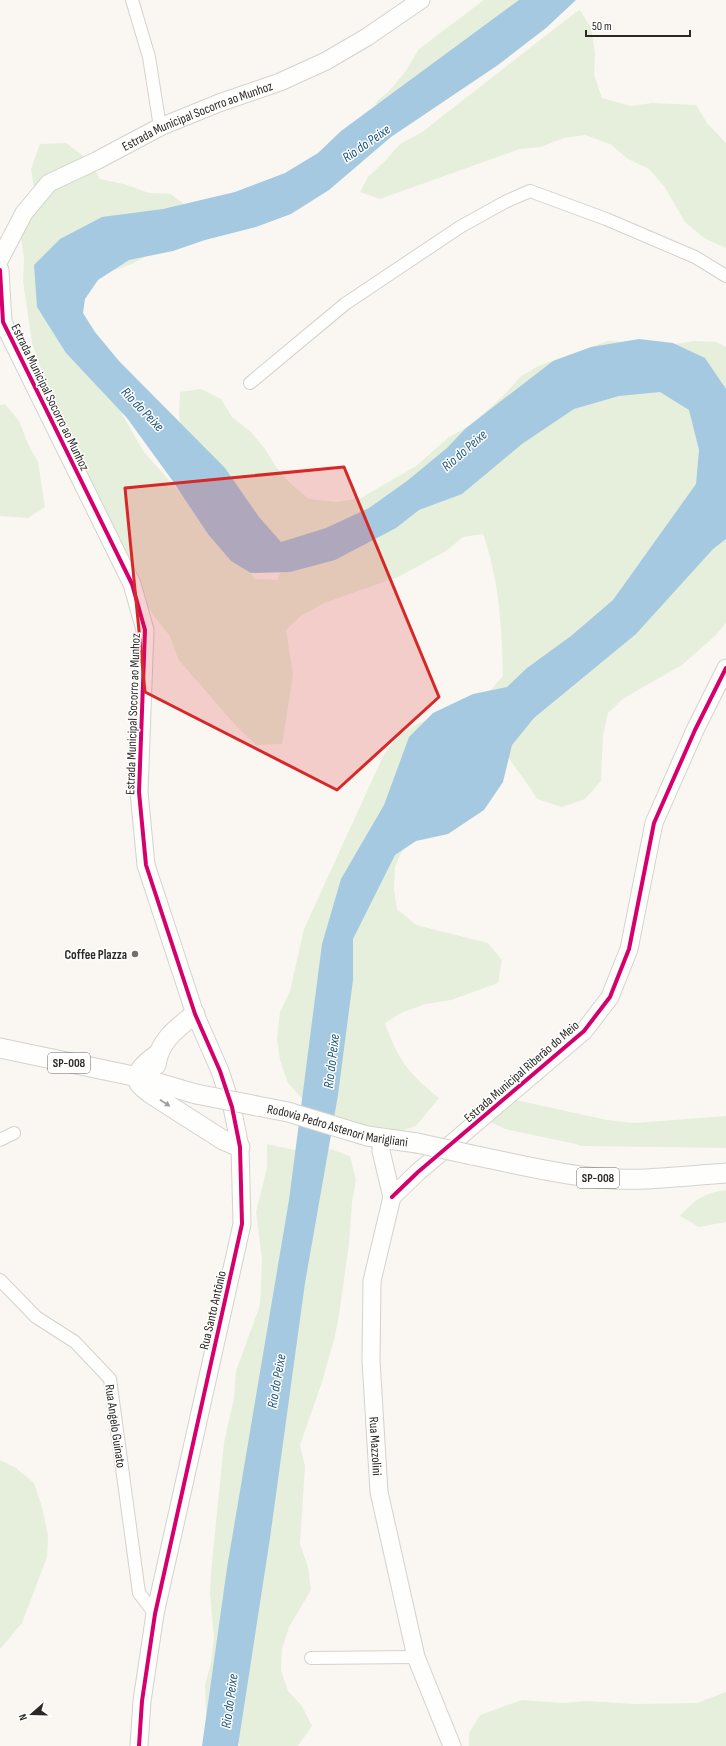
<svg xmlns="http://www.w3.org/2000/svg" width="726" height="1746" font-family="'Sofia Sans Condensed',sans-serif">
<rect width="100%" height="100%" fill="#faf7f2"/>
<!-- green -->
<g fill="#e6efdb">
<polygon points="484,0 558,0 383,110 375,103 390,90 405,72 419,49"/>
<polygon points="580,10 591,28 595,53 594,75 602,98 631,106 652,103 696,105 707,123 726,143 726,248 704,238 685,222 664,186 649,169 628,159 610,144 585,135 564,138 541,147 520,149 380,199 360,192 368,177 384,162 400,144 422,132 576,12"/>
<path d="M66 143 90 161 100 179 124 184 149 193 171 194 190 209 189 231 134 263 107 273 71 294 114 393 123 416 144 452 239 559 255 579 277 580 287 559 182 435 179 414 180 392 201 389 221 399 232 417 251 432 265 449 276 467 291 484 309 499 337 502 361 498 416 466 449 437 471 425 504 395 520 377 538 366 608 341 674 344 695 341 717 342 726 347V623L716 635 682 665 624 698 608 713 603 736 601 781 585 799 562 807 537 799C526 780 512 765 501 746L405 845 395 867 394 889 397 909 416 925 488 943 502 960 498 983 451 1000 426 1004 403 1012 385 1023C398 1060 408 1073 439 1098L416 1126 389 1135 366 1130 303 1100 288 1083 280 1060 277 1039 280 1012 290 991 304 929 385 752 401 733 419 723 469 705 487 694 503 676C502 628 499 579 483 534L463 537 446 551 398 577 324 603 302 615 286 630 293 675 282 744 256 745 236 726 178 659 170 636 153 615 89 507 32 343 23 281 24 259 21 238 31 217 35 193 31 169 40 144Z"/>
<polygon points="5,404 19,421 28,444 38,462 45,507 28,518 0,516 0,405"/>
<polygon points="507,1098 607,1120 634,1123 726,1116 726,1148 581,1146 576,1144 505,1129 484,1119"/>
<polygon points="267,1144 308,1153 330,1149 350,1156 356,1180 352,1202 349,1244 339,1315 335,1336 322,1382 300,1445 305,1466 300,1544 308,1567 311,1590 289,1627 282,1649 281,1670 288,1691 302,1706 312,1726 298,1746 240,1746 239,1743 218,1733 206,1714 205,1685 211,1663 214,1638 210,1593 211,1572 224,1443 234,1398 236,1371 260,1305 262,1260 256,1212 267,1168"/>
<path d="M726 1190V1222L699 1227 680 1216C695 1200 703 1193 726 1190Z"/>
<polygon points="0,1460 16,1468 34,1483 42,1507 48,1535 47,1557 22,1623 0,1649"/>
<polygon points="726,1692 726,1746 469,1746 469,1733 480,1715 522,1700 563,1703 586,1701 634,1704 697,1703"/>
</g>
<!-- water -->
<polygon fill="#a6c9e2" points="519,0 576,0 546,28 498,65 391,137 329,190 291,214 256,227 205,240 173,251 129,260 98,280 85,299 83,313 95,332 119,361 225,468 259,517 281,542 326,528 369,508 407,481 447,448 466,428 553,361 591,347 639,339 673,343 705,358 726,389 726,539 713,549 636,634 534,718 512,745 503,782 484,810 448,834 416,841 395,855 353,939 353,980 338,1095 305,1283 270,1538 238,1746 202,1746 227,1568 289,1200 322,944 341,879 384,805 409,737 433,713 473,694 507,687 527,668 571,636 613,600 696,484 699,450 689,410 660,392 619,396 574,409 522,444 462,494 419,510 396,528 335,560 290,572 251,573 231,561 208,534 172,480 127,418 66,353 37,307 34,265 60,239 102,217 163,209 235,192 285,173 318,153 341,131"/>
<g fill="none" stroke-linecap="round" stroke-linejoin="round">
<!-- street casing -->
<g stroke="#d4d2cd" stroke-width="14">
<g id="street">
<polyline points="132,0 149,57 160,127"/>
<polyline points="250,383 345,304 460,227 505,202 530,191 606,219 695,257 726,276"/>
<polyline points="0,1140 14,1133"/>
<polyline points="0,1280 36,1317 75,1342 110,1379 139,1593 155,1614"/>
<polyline points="311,1658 416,1657"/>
</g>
</g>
<!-- secondary casing -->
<g stroke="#d4d2cd" stroke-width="19">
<g id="secondary">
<path id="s1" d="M0 259 24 213 49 183 96 161 160 127 219 103 280 82 326 61 367 37 421 0"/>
<polyline points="0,270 3,322 132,584 145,630 139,792 146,865 195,1014 220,1071 232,1107 240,1147 242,1224 155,1614 142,1701 139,1746"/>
<path id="s2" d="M382 1139 381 1151 392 1197 372 1281 371 1361 379 1492 416 1657 452 1746"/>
<polyline points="392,1197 418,1172 584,1031 610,997 629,949 654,823 695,730 726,668"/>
</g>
</g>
<!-- primary casing -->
<g stroke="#d4d2cd" stroke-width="21">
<g id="primary">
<polyline points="0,1048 138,1077 196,1094"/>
<path d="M158 1054C150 1060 133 1071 139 1083 141 1087 148 1091 151 1094L223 1140 240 1147"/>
<path d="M156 1065C159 1041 177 1028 195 1014"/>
<path id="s3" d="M257 1106 288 1112 367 1136 417 1143"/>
<path d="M472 1155C513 1163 555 1174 598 1178 640 1182 684 1176 726 1173"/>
</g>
</g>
<!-- street -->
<use href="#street" stroke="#fefefd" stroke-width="12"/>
<!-- secondary -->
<use href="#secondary" stroke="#fefefd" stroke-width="17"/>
<!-- primary -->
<use href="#primary" stroke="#fefefd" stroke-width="19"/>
<!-- primary-bridge casing -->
<g stroke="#d4d2cd" stroke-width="21" stroke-linecap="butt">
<g id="primary-bridge">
<polyline points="196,1094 257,1106"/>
<polyline points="417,1143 472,1155"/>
</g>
</g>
<!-- primary-bridge -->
<use href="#primary-bridge" stroke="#fefefd" stroke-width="19"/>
<!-- cycleway casing -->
<g stroke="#fff" stroke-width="6">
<g id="cycleway">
<polyline points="0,270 3,322 132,584 145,630 139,792 146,865 195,1014 220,1071 232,1107 240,1147 242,1224 155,1614 142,1701 139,1746"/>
<polyline points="392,1197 418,1172 584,1031 610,997 629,949 654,823 695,730 726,668"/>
</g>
</g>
<!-- cycleway -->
<use href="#cycleway" stroke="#d6006c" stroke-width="4"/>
</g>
<!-- one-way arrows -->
<defs><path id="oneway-solid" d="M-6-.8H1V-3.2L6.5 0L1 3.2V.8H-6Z"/></defs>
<use fill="#a09e9c" href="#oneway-solid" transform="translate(165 1103) rotate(33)"/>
<!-- marked area -->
<path fill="#d62828" fill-opacity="0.2" stroke="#d62828" stroke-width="3" stroke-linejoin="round" d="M344 467 439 697 337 790 145 692 125 488Z"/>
<!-- markers -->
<circle fill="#74716d" stroke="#fff" stroke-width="1.5" cx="135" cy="954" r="4"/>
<g text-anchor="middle" stroke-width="3" stroke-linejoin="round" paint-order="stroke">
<!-- shield labels -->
<g fill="#fff" stroke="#6b6966" stroke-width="1">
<rect x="48" y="1053" width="42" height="20" rx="3"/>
<rect x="577" y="1168" width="42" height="20" rx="3"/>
</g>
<g font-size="12" font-weight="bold" fill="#2c2925">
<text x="69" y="1067">SP-008</text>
<text x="598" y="1182">SP-008</text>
</g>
<!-- street labels -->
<g font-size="13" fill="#2c2925" stroke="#fff">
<text dy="5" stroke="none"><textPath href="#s1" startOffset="254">Estrada Municipal Socorro ao Munhoz</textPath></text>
<text transform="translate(51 397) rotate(64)" y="5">Estrada Municipal Socorro ao Munhoz</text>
<text transform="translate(132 714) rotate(-88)" y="5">Estrada Municipal Socorro ao Munhoz</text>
<text transform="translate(521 1071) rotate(-41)" y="5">Estrada Municipal Riberão do Meio</text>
<text dy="5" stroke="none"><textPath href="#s3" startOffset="83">Rodovia Pedro Astenori Marigliani</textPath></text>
<text transform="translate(212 1310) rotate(-77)" y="5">Rua Santo Antônio</text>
<text transform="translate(116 1426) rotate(82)" y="5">Rua Angelo Guinato</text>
<text dy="5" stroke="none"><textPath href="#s2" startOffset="311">Rua Mazzolini</textPath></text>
</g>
<!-- poi labels -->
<g font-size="13" font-weight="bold" fill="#2c2925" stroke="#fff" text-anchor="end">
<text x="127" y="959">Coffee Plazza</text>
</g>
<!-- water labels -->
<g font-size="14" font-style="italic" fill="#1b557b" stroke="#fff">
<text transform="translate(366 143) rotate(-35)" y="5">Rio do Peixe</text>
<text transform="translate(143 409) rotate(46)" y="5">Rio do Peixe</text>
<text transform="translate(464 450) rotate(-41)" y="5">Rio do Peixe</text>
<text transform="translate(331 1061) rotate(-83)" y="5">Rio do Peixe</text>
<text transform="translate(276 1381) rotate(-80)" y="5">Rio do Peixe</text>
<text transform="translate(229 1701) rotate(-82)" y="5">Rio do Peixe</text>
</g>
</g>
<!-- north arrow -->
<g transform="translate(32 1714) rotate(250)" stroke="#ffffff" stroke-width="3" paint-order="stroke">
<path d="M0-3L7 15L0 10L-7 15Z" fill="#2c2925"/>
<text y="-6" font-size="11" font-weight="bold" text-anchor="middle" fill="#2c2925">N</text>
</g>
<!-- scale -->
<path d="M586 30v6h104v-6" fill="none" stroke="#2c2925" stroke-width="2"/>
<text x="592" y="30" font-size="12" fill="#2c2925" stroke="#ffffff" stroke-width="3" paint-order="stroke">50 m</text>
</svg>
